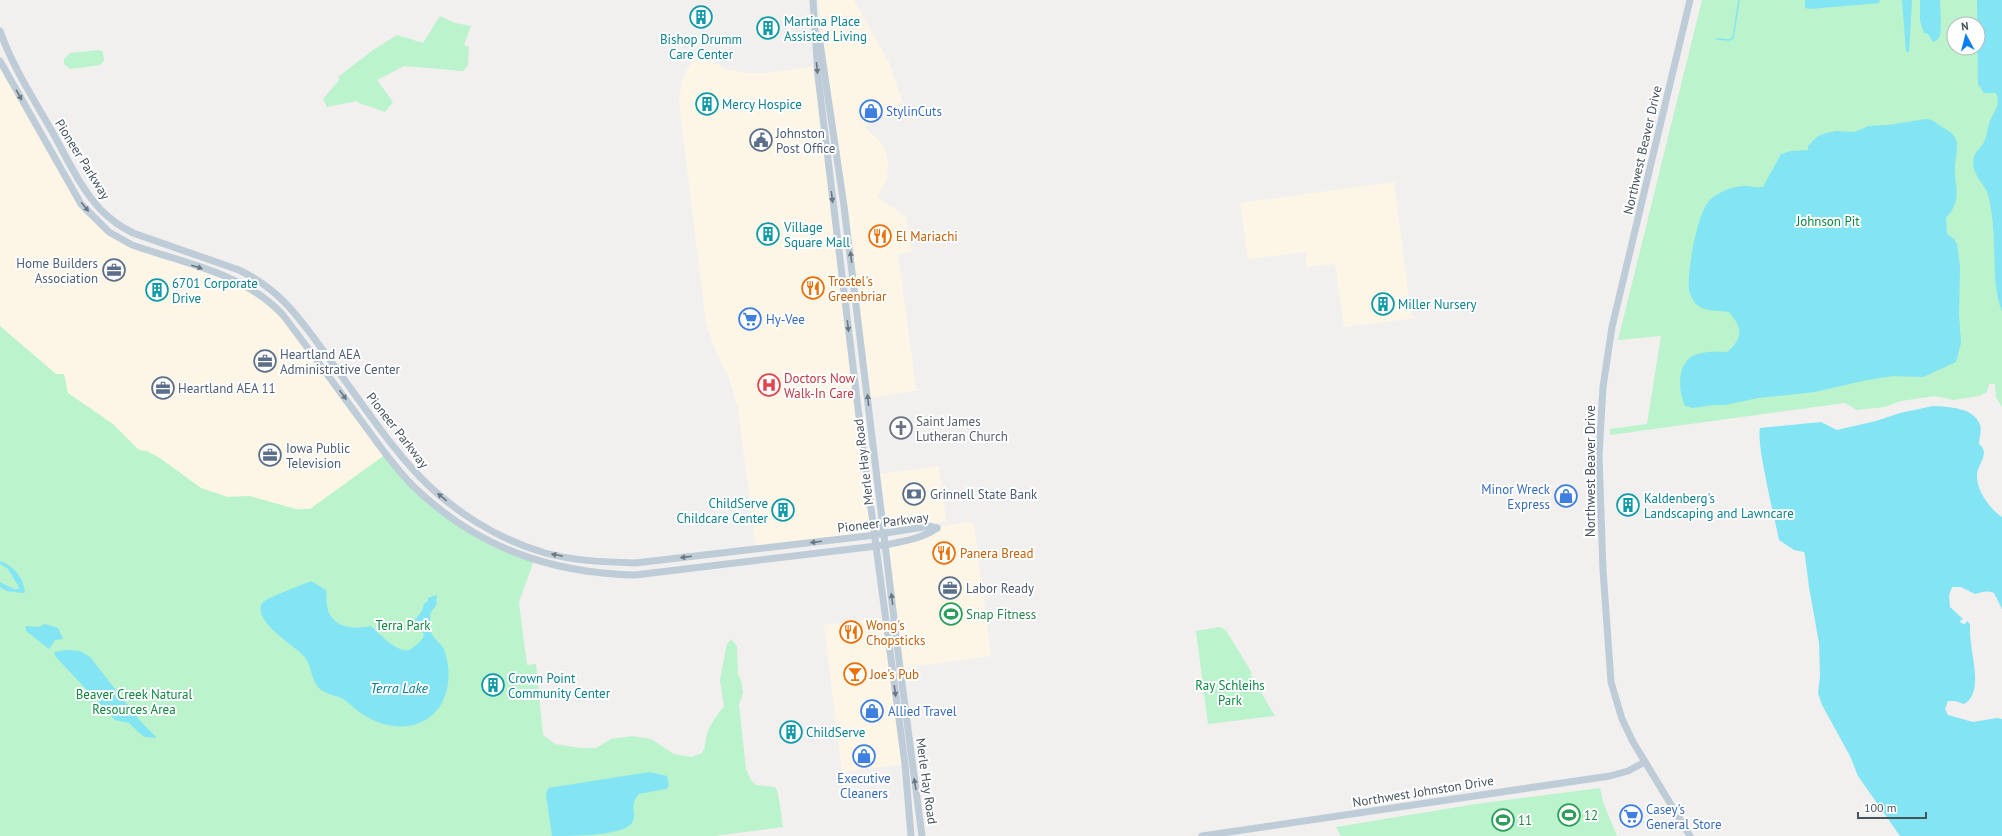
<svg xmlns="http://www.w3.org/2000/svg" width="2002" height="836" font-family="'PT Sans',sans-serif">
<rect width="100%" height="100%" fill="#f2efef"/>
<!-- commercial -->
<g fill="#fdf6e7">
<polygon points="818,0 854,0 889,62 904,107 901,101 865,128 878,139 886,151 888,160 887,178 878,197 906,217 912,252 898,254 916,388 920,390 868,398"/>
<polygon points="698,54 726,69 745,73 766,73 817,66 874,535 756,549 738,408 728,376 715,350 706,323 680,111 679,99 683,78 689,66"/>
<polygon points="0,61 24,110 84,214 109,235 138,249 235,282 252,290 282,318 385,455 310,509 296,509 238,495 228,497 201,488 139,450 113,424 68,393 64,374 56,374 0,326"/>
<polygon points="1394,182 1411,313 1416,318 1344,327 1335,264 1307,267 1305,252 1248,259 1240,203"/>
<polygon points="939,466 946,521 893,530 887,524 880,474"/>
<polygon points="965,522 974,523 991,656 900,668 885,545 945,526"/>
<polygon points="885,618 905,764 842,772 824,625"/>
</g>
<!-- green -->
<g fill="#baf3cc" fill-rule="evenodd">
<path d="M1702 0H2002V407L1996 397 1995 384H1989L1987 392 1979 396 1954 400 1935 396 1901 401 1885 407 1857 410 1845 403 1610 435V429L1647 424 1661 336 1618 340ZM1954 24H1978V48H1954Z"/>
<polygon points="440,16 455,23 471,26 464,45 469,47 468,65 463,71 404,66 377,80 393,102 385,112 359,103 357,101 327,107 323,99 340,79 338,77 373,50 397,35 423,43"/>
<polygon points="100,50 103,52 104,61 100,65 70,69 64,64 64,59 70,53"/>
<path d="M0 326 56 374H64L68 393 113 424 139 450 147 451 160 458 201 488 228 497 250 496 296 509H310L386 454 397 469 460 524 534 560 519 602 527 665 536 664 543 735 555 744 581 748H596L611 739 632 736 651 739 674 754 691 757 702 753C706 746 705 742 707 734 708 728 720 710 724 707L720 680 727 644 731 639 737 646 738 674 741 680 743 693 739 705 746 769 751 780 756 785 775 787 778 793 783 827 714 836H0Z"/>
<polygon points="1219,627 1224,629 1227,632 1252,673 1250,674 1275,716 1208,724 1196,631"/>
<polygon points="1600,788 1603,802 1617,836 1341,836 1336,827 1476,804"/>
</g>
<!-- water -->
<g fill="#83e4f4">
<polygon points="1805,0 1880,0 1879,3 1869,4 1810,9 1805,8"/>
<polygon points="1902,0 1912,0 1909,52 1906,51"/>
<path d="M1920 0H1940C1940 8 1943 35 1938 39 1936 41 1934 41 1933 42L1928 34 1924 33 1920 21Z"/>
<path d="M1977 0H2002V312C1994 291 1995 268 1994 246 1994 230 1992 213 1989 198 1986 182 1969 175 1974 156 1976 152 1980 148 1983 144 1987 137 1987 131 1989 124 1992 112 2002 107 1996 93H1984L1978 84Z"/>
<path d="M1926 119C1934 119 1935 123 1942 127 1966 139 1954 150 1955 172 1956 192 1961 201 1946 218L1947 234 1954 239 1957 244 1960 266 1959 314 1961 343 1956 362 1923 377 1894 376 1867 380 1815 392 1758 398 1725 405H1713L1693 408 1685 406C1678 391 1676 359 1698 354 1707 351 1717 352 1727 352 1744 338 1742 327 1729 312 1718 310 1704 312 1696 304 1693 301 1690 295 1689 290 1687 273 1697 210 1711 199 1720 191 1735 185 1748 186 1753 187 1757 188 1763 187L1781 154 1791 151 1808 150V146L1818 136 1826 133 1836 131 1854 132 1869 126 1888 125Z"/>
<path d="M1933 406C1948 407 1974 407 1980 425 1982 430 1979 438 1979 444 1991 453 1977 465 1977 475 1976 490 1990 509 2002 517V609L1994 593C1984 590 1984 592 1975 594L1961 587H1952L1949 595 1950 607 1963 619 1960 621 1961 623 1965 624 1967 621 1970 624C1970 630 1970 637 1971 643 1972 658 1983 695 1964 704L1955 701H1948L1945 709 1948 715 1973 722 1997 718 2002 719V836H1900L1858 776 1850 756 1822 705 1818 693 1820 676 1819 643 1809 587 1805 556 1804 552 1794 550 1779 540C1775 519 1756 444 1760 428L1821 422 1837 430 1876 421 1900 413Z"/>
<path d="M0 561C14 566 23 577 25 592L23 593 7 591 0 587V582L14 589H20L8 569 0 564Z"/>
<path d="M311 581 326 590C327 595 326 601 327 606 331 628 353 630 371 626 378 633 400 656 411 649 415 646 420 642 423 638L424 634 417 628 414 621 422 611 424 604 428 601V598L437 595 436 606C428 614 430 615 431 624 431 629 430 632 433 636 436 641 442 644 444 650 453 672 449 703 430 717 411 731 387 728 367 717 358 712 351 704 343 699 336 695 327 695 320 689 311 681 312 667 305 657 296 646 252 622 262 603 264 599 304 584 311 581Z"/>
<polygon points="45,624 58,628 63,639 55,640 49,649 26,631 26,626 38,627"/>
<polygon points="66,650 80,651 90,657 141,722 157,738 144,737 129,723 115,720 56,657 54,652"/>
<path d="M650 772 667 776 669 786 666 789 639 794C628 806 638 813 632 823 623 836 571 836 552 836L546 794 548 788Z"/>
</g>
<g fill="none" stroke-linecap="round" stroke-linejoin="round">
<!-- stream -->
<polyline stroke="#83e4f4" stroke-width="1.5" points="1717,39 1729,40 1733,38 1739,0"/>
<!-- secondary -->
<g stroke="#beccd8" stroke-width="7">
<polyline points="813,0 818,76 861,433 905,764 911,836"/>
<polyline points="1690,0 1612,327 1603,387 1599,456 1603,570 1611,682 1622,719 1633,742 1690,836"/>
<path d="M0 31C13 68 35 101 54 135 68 160 81 189 101 210 111 220 121 227 133 233L239 270C283 291 302 322 330 360 359 399 386 441 420 477 453 511 499 540 545 553 575 561 605 562 635 563L867 536 930 526 937 528"/>
<polyline points="819,36 844,206 900,668 922,836"/>
<path d="M0 61 81 204 109 232 132 245C184 263 244 273 283 315 308 348 332 381 357 415 375 439 392 465 413 486 476 547 549 573 635 575L885 545C904 541 921 539 937 528"/>
<polyline points="1202,836 1610,776 1628,771 1645,762"/>
</g>
</g>
<!-- one-way arrows -->
<defs><path id="oneway-solid" d="M-6-.8H1V-3.2L6.5 0L1 3.2V.8H-6Z"/></defs>
<g fill="#6a7883">
<use href="#oneway-solid" transform="translate(817 68) rotate(85)"/>
<use href="#oneway-solid" transform="translate(19 95) rotate(61)"/>
<use href="#oneway-solid" transform="translate(832 197) rotate(83)"/>
<use href="#oneway-solid" transform="translate(85 207) rotate(51)"/>
<use href="#oneway-solid" transform="translate(851 257) rotate(-97)"/>
<use href="#oneway-solid" transform="translate(197 267) rotate(18)"/>
<use href="#oneway-solid" transform="translate(848 326) rotate(83)"/>
<use href="#oneway-solid" transform="translate(343 395) rotate(54)"/>
<use href="#oneway-solid" transform="translate(868 400) rotate(-96)"/>
<use href="#oneway-solid" transform="translate(442 497) rotate(-140)"/>
<use href="#oneway-solid" transform="translate(816 542) rotate(173)"/>
<use href="#oneway-solid" transform="translate(557 555) rotate(-168)"/>
<use href="#oneway-solid" transform="translate(686 557) rotate(173)"/>
<use href="#oneway-solid" transform="translate(892 599) rotate(-97)"/>
<use href="#oneway-solid" transform="translate(895 691) rotate(82)"/>
<use href="#oneway-solid" transform="translate(915 784) rotate(-99)"/>
</g>
<!-- icons -->
<defs>
<g id="building-ring" transform="scale(1.15)"><circle r="9.5" fill="#fff" stroke="#0f9aa8" stroke-width="1.5"/><path d="M-4-6H4V6H1V3H-1V6H-4ZM-2.5-4.3h1.7v1.8h-1.7ZM.8-4.3h1.7v1.8H.8ZM-2.5-1h1.7V.8h-1.7ZM.8-1h1.7V.8H.8Z" fill="#0f9aa8"/></g>
<g id="shop-ring" transform="scale(1.15)"><circle r="9.5" fill="#fff" stroke="#3f7fe0" stroke-width="1.5"/><path d="M-5-2.5h2.3a2.7 3.5 0 0 1 5.4 0H5L5.5 6h-11ZM-1.5-2.5h3a1.5 2.3 0 0 0-3 0Z" fill="#3f7fe0"/></g>
<g id="civic-ring" transform="scale(1.15)"><circle r="9.5" fill="#fff" stroke="#5c6f8a" stroke-width="1.5"/><path d="M-.6-6.5H3V-4.5H.6V-3L4-1V1h2V6H-6V1h2V-1L-.6-3ZM-1.2 2.5V6h2.4V2.5Z" fill="#5c6f8a"/></g>
<g id="restaurant-ring" transform="scale(1.15)"><circle r="9.5" fill="#fff" stroke="#e8710a" stroke-width="1.5"/><path d="M-5-6h1v4h1v-4h1v4h1v-4h1v5L-1.5 .5V6h-2V.5L-5-1ZM5-6V6H3V1.5H1.5Q1.5-4 5-6Z" fill="#e8710a"/></g>
<g id="office-ring" transform="scale(1.15)"><circle r="9.5" fill="#fff" stroke="#5c6f8a" stroke-width="1.5"/><path d="M-6-3h4V-5.5h4V-3h4V5H-6ZM-1-4.5V-3h2v-1.5ZM-6 0V1H6V0Z" fill="#5c6f8a"/></g>
<g id="supermarket-ring" transform="scale(1.15)"><circle r="9.5" fill="#fff" stroke="#3f7fe0" stroke-width="1.5"/><path d="M-6-5.5h2.5l.6 2H6L4.5 2H-2.5L-4.4-4H-6ZM-1.5 3.2a1.3 1.3 0 1 0 .1 0ZM3 3.2a1.3 1.3 0 1 0 .1 0Z" fill="#3f7fe0"/></g>
<g id="hospital-ring" transform="scale(1.15)"><circle r="9.5" fill="#fff" stroke="#e0444e" stroke-width="1.5"/><path d="M-5-5h3v3.5h4V-5h3V5h-3V1.5h-4V5h-3Z" fill="#e0444e"/></g>
<g id="church-ring" transform="scale(1.15)"><circle r="9.5" fill="#fff" stroke="#6b7280" stroke-width="1.5"/><path d="M-1.2-6h2.4v3.5h3.3v2.4h-3.3V6h-2.4V-.1h-3.3v-2.4h3.3Z" fill="#6b7280"/></g>
<g id="bank-ring" transform="scale(1.15)"><circle r="9.5" fill="#fff" stroke="#5c6f8a" stroke-width="1.5"/><path d="M-6-4H6V4H-6ZM0-2.3a2.3 2.3 0 1 0 0 4.6a2.3 2.3 0 1 0 0-4.6Z" fill="#5c6f8a"/></g>
<g id="stadium-ring" transform="scale(1.15)"><circle r="9.5" fill="#fff" stroke="#2e9e5b" stroke-width="1.5"/><path d="M0-5a6.5 5 0 1 0 0 10a6.5 5 0 1 0 0-10ZM-3.5-1.8h7v3.6h-7Z" fill="#2e9e5b"/></g>
<g id="bar-ring" transform="scale(1.15)"><circle r="9.5" fill="#fff" stroke="#e8710a" stroke-width="1.5"/><path d="M-6-5H6L.8 .8V4.5H3.5V6h-7V4.5H-.8V.8Z" fill="#e8710a"/></g>
</defs>
<g fill-rule="evenodd">
<use href="#building-ring" x="701" y="17"/>
<use href="#building-ring" x="768" y="28"/>
<use href="#building-ring" x="707" y="104"/>
<use href="#shop-ring" x="871" y="111"/>
<use href="#civic-ring" x="761" y="140"/>
<use href="#building-ring" x="768" y="234"/>
<use href="#restaurant-ring" x="880" y="236"/>
<use href="#office-ring" x="114" y="270"/>
<use href="#restaurant-ring" x="813" y="288"/>
<use href="#building-ring" x="157" y="290"/>
<use href="#building-ring" x="1383" y="304"/>
<use href="#supermarket-ring" x="750" y="319"/>
<use href="#office-ring" x="265" y="361"/>
<use href="#hospital-ring" x="769" y="385"/>
<use href="#office-ring" x="163" y="388"/>
<use href="#church-ring" x="901" y="428"/>
<use href="#office-ring" x="270" y="455"/>
<use href="#bank-ring" x="914" y="494"/>
<use href="#shop-ring" x="1566" y="496"/>
<use href="#building-ring" x="1628" y="505"/>
<use href="#building-ring" x="783" y="510"/>
<use href="#restaurant-ring" x="944" y="553"/>
<use href="#office-ring" x="950" y="588"/>
<use href="#stadium-ring" x="951" y="614"/>
<use href="#restaurant-ring" x="851" y="632"/>
<use href="#bar-ring" x="855" y="674"/>
<use href="#building-ring" x="493" y="685"/>
<use href="#shop-ring" x="872" y="711"/>
<use href="#building-ring" x="791" y="732"/>
<use href="#shop-ring" x="864" y="756"/>
<use href="#stadium-ring" x="1569" y="815"/>
<use href="#supermarket-ring" x="1631" y="816"/>
<use href="#stadium-ring" x="1503" y="820"/>
</g>
<g text-anchor="middle" stroke-width="4" stroke-linejoin="round" paint-order="stroke">
<!-- culture labels -->
<g font-size="13" fill="#0d838f" stroke="#fff" text-anchor="start">
<text x="784" y="26">Martina Place<tspan x="784" dy="15">Assisted Living</tspan></text>
<text x="701" y="44" text-anchor="middle">Bishop Drumm<tspan x="701" dy="15">Care Center</tspan></text>
<text x="722" y="109">Mercy Hospice</text>
<text x="784" y="232">Village<tspan x="784" dy="15">Square Mall</tspan></text>
<text x="172" y="288">6701 Corporate<tspan x="172" dy="15">Drive</tspan></text>
<text x="1398" y="309">Miller Nursery</text>
<text x="1644" y="503">Kaldenberg's<tspan x="1644" dy="15">Landscaping and Lawncare</tspan></text>
<text x="768" y="508" text-anchor="end">ChildServe<tspan x="768" dy="15">Childcare Center</tspan></text>
<text x="508" y="683">Crown Point<tspan x="508" dy="15">Community Center</tspan></text>
<text x="806" y="737">ChildServe</text>
</g>
<!-- shop labels -->
<g font-size="13" fill="#366cbe" stroke="#fff" text-anchor="start">
<text x="886" y="116">StylinCuts</text>
<text x="766" y="324">Hy-Vee</text>
<text x="1550" y="494" text-anchor="end">Minor Wreck<tspan x="1550" dy="15">Express</tspan></text>
<text x="888" y="716">Allied Travel</text>
<text x="864" y="783" text-anchor="middle">Executive<tspan x="864" dy="15">Cleaners</tspan></text>
<text x="1646" y="814">Casey's<tspan x="1646" dy="15">General Store</tspan></text>
</g>
<!-- service labels -->
<g font-size="13" fill="#4e5e75" stroke="#fff" text-anchor="start">
<text x="776" y="138">Johnston<tspan x="776" dy="15">Post Office</tspan></text>
<text x="98" y="268" text-anchor="end">Home Builders<tspan x="98" dy="15">Association</tspan></text>
<text x="280" y="359">Heartland AEA<tspan x="280" dy="15">Administrative Center</tspan></text>
<text x="178" y="393">Heartland AEA 11</text>
<text x="286" y="453">Iowa Public<tspan x="286" dy="15">Television</tspan></text>
<text x="930" y="499">Grinnell State Bank</text>
<text x="966" y="593">Labor Ready</text>
</g>
<!-- street labels -->
<g font-size="13" fill="#46545e" stroke="#fff">
<text transform="translate(1642 150) rotate(-77)" y="5">Northwest Beaver Drive</text>
<text transform="translate(83 159) rotate(58)" y="5">Pioneer Parkway</text>
<text transform="translate(398 430) rotate(52)" y="5">Pioneer Parkway</text>
<text transform="translate(863 462) rotate(-97)" y="5">Merle Hay Road</text>
<text transform="translate(1590 471) rotate(-90)" y="5">Northwest Beaver Drive</text>
<text transform="translate(883 522) rotate(-7)" y="5">Pioneer Parkway</text>
<text transform="translate(927 781) rotate(82)" y="5">Merle Hay Road</text>
<text transform="translate(1423 791) rotate(-9)" y="5">Northwest Johnston Drive</text>
</g>
<!-- park labels -->
<g font-size="13" fill="#0f8743" stroke="#fff">
<text x="1828" y="226">Johnson Pit</text>
<text x="403" y="630">Terra Park</text>
<text x="1230" y="690">Ray Schleihs<tspan x="1230" dy="15">Park</tspan></text>
<text x="134" y="699">Beaver Creek Natural<tspan x="134" dy="15">Resources Area</tspan></text>
</g>
<!-- food labels -->
<g font-size="13" fill="#c56008" stroke="#fff" text-anchor="start">
<text x="896" y="241">El Mariachi</text>
<text x="828" y="286">Trostel's<tspan x="828" dy="15">Greenbriar</tspan></text>
<text x="960" y="558">Panera Bread</text>
<text x="866" y="630">Wong's<tspan x="866" dy="15">Chopsticks</tspan></text>
<text x="870" y="679">Joe's Pub</text>
</g>
<!-- health labels -->
<g font-size="13" fill="#be3a42" stroke="#fff" text-anchor="start">
<text x="784" y="383">Doctors Now<tspan x="784" dy="15">Walk-In Care</tspan></text>
</g>
<!-- worship labels -->
<g font-size="13" fill="#5b616d" stroke="#fff" text-anchor="start">
<text x="916" y="426">Saint James<tspan x="916" dy="15">Lutheran Church</tspan></text>
</g>
<!-- leisure labels -->
<g font-size="13" fill="#27864d" stroke="#fff" text-anchor="start">
<text x="966" y="619">Snap Fitness</text>
<text x="1584" y="820">12</text>
<text x="1518" y="825">11</text>
</g>
<!-- water labels -->
<g font-size="14" font-style="italic" fill="#038196" stroke="#fff">
<text x="399" y="693">Terra Lake</text>
</g>
</g>
<!-- north arrow -->
<g transform="translate(1966 36) rotate(353)"><circle r="19" fill="#ffffff" stroke="#b5bbbf"/>
<path d="M0-3L7 15L0 10L-7 15Z" fill="#0a7ff1"/>
<text y="-6" font-size="11" font-weight="bold" text-anchor="middle" fill="#46545e">N</text>
</g>
<!-- scale -->
<path d="M1858 812v6h68v-6" fill="none" stroke="#46545e" stroke-width="2"/>
<text x="1864" y="812" font-size="12" fill="#46545e" stroke="#ffffff" stroke-width="3" paint-order="stroke">100 m</text>
</svg>
